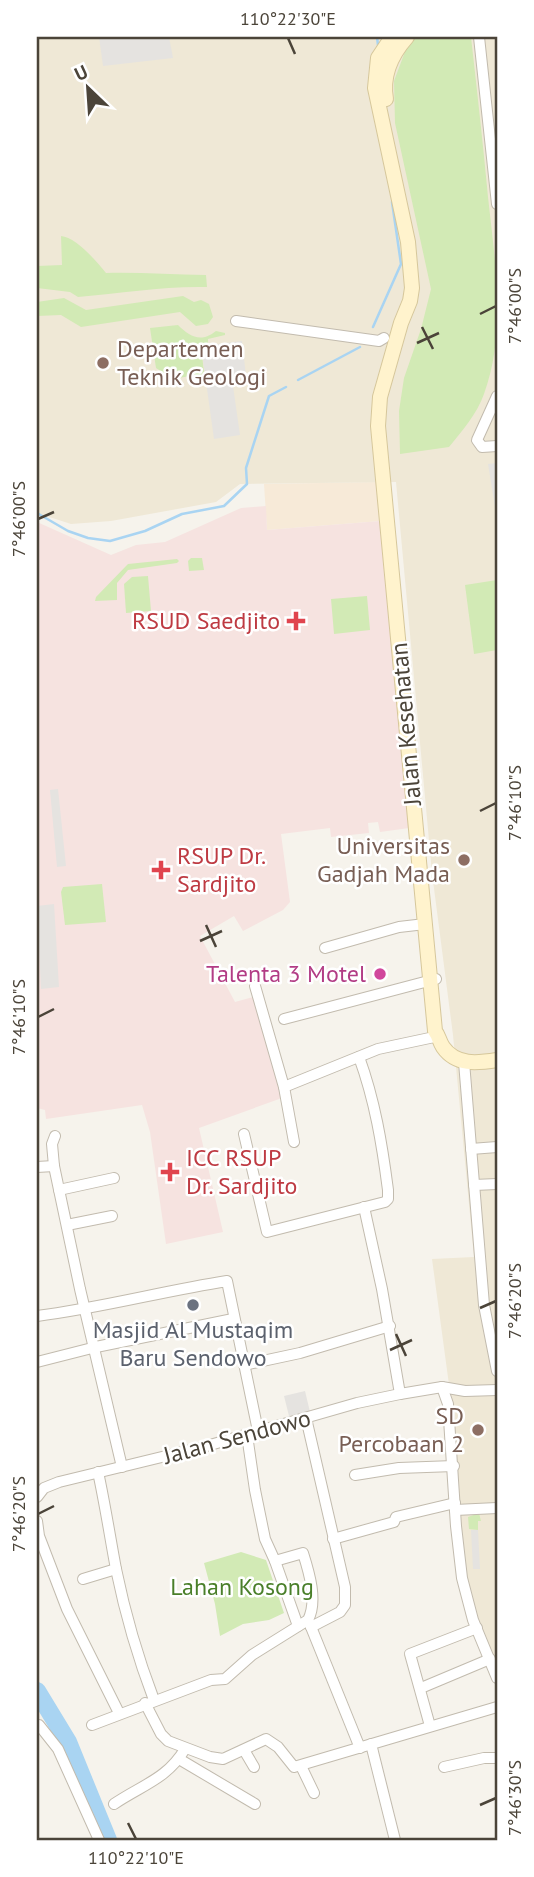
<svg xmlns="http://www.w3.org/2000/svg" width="534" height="1877" font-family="'PT Sans',sans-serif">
<rect width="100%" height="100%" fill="#f6f3ec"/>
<!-- commercial -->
<polygon fill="#f7ead8" points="378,482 381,521 267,530 264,484"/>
<!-- education -->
<polygon fill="#efe8d6" points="37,37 497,37 497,1670 480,1627 464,1575 452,1407 432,1259 474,1257 453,1035 432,873 396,482 240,484 216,502 111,521 71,524 37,513"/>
<!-- medical -->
<polygon fill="#f6e3e0" points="266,506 267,530 381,521 409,828 380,832 378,822 368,823 369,833 331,837 330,828 281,834 290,902 283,910 243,931 234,916 200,936 235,1002 253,997 282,1083 282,1098 199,1128 223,1232 166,1244 150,1132 142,1105 46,1119 45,1110 37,1108 37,522 111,555 136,545 165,542 241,508"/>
<!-- green -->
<g fill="#d2eab5">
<path d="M415 37H471C477 90 483 144 488 197 495 262 507 331 484 394 477 414 462 431 449 447L400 454 399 411 404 378 421 329 431 289 395 123 394 81 406 49Z"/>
<path d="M61 236C76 237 96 261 106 273 139 272 172 275 206 275L207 287C164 286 122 293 78 297L70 292 37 288V266L62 265Z"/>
<polygon points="183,296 194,302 201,300 209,304 213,317 208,324 196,326 180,312 81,327 61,315 37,316 37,302 64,298 86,310"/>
<path d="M178 325C190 337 201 343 216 331L225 333V335L208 339V345L201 346 205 381 192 383 190 376 173 379 156 368 150 328Z"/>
<polygon points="191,558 202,558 204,570 189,571 188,561"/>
<polygon points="177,559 179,561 177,563 128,570 117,583 117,600 95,601 96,597 128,564"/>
<polygon points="148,576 151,611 126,613 124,584 132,577"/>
<polygon points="497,580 497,650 474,654 465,585"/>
<polygon points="367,596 370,630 334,634 331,599"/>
<polygon points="102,884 106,922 65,925 61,892 63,887"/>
<polygon points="479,1513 481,1521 478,1521 478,1530 469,1529 468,1517"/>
<polygon points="241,1552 266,1560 284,1613 269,1620 243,1624 220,1636 215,1604 204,1563"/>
</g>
<!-- parking -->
<g fill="#e5e3e0">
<polygon points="99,37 169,37 173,58 103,66"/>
<polygon points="242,341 246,376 232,379 240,435 214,439 201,346"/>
<polygon points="497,463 497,507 495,507 488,464"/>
<polygon points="58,789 66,866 57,867 50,790"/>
<polygon points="54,904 59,987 41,989 37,906"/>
<polygon points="305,1391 310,1412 289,1416 284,1396"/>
<polygon points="471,1530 478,1530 480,1569 473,1569"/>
</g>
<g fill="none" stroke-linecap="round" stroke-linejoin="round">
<!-- stream -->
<g stroke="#a9d4f2" stroke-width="2.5">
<polyline points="377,37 378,45"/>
<polyline points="373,327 401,264 392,202"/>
<polyline points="298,380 360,347"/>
<polyline points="37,513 68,531 88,538 110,541 145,531 182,514 224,506 247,484 246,468 269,396 286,387"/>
</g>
<!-- river -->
<polyline stroke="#a9d4f2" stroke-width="18" points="37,1691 68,1742 108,1840"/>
<!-- street casing -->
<g stroke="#c2bbae" stroke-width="12">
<g id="street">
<polyline points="479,37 497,204"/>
<polyline points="236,321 379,341 384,338"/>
<polyline points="497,396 477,440 482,447 497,446"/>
<polyline points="325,948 399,927 425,924"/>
<polyline points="255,986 284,1087 294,1142"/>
<polyline points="284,1019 436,979"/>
<polyline points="464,1062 484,1305 497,1371"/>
<polyline points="284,1087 378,1049 439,1036"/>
<path d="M244 1134 267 1232 385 1202 388 1199V1190C382 1144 375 1101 359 1057"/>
<polyline points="55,1136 52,1144 54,1166 80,1289 122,1467"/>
<polyline points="471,1149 497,1147"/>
<polyline points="37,1167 54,1166"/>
<polyline points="474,1185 497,1184"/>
<polyline points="59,1190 114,1178"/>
<polyline points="364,1207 382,1289 400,1394"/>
<polyline points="67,1225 112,1216"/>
<path d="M37 1316C101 1308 163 1291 227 1281L258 1431"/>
<polyline points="37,1362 96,1347 233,1319"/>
<polyline points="244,1365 300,1353 390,1326"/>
<polyline points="442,1387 448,1404 456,1526 462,1578 473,1620 497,1678"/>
<polyline points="306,1418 345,1587 345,1605 340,1612 311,1627"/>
<polyline points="247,1435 255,1490 265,1539 275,1561 298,1626"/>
<path d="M98 1472C105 1504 110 1537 116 1569 125 1613 138 1658 154 1700"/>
<polyline points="355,1475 399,1468 454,1466"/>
<polyline points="37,1497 44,1488 59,1482 203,1447 357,1403 400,1394 442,1387 465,1391 497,1390"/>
<polyline points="455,1510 497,1508"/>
<polyline points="37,1521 39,1536 67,1609 119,1713"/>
<polyline points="333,1539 394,1522 396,1517 455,1503"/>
<polyline points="83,1579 116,1569"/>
<polyline points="309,1622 360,1748"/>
<polyline points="421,1688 490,1659"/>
<polyline points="145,1703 161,1734 168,1741 210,1757 223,1759 266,1739 278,1747 294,1767 497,1707"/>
<polyline points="37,1725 39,1725 58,1749 99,1840"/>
<path d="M92 1725 211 1680 225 1679 252 1655 308 1620C318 1601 309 1572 303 1553L275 1561"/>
<polyline points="430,1726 410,1654 477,1628"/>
<polyline points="371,1744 395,1840"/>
<polyline points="244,1750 254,1767"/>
<polyline points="179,1759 255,1804"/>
<polyline points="301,1766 314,1793"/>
<polyline points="444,1767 484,1758 497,1758"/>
<path d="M114 1804C142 1785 167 1779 185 1749"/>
</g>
</g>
<!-- secondary casing -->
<g stroke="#d6c79b" stroke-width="16">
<g id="secondary">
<path d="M392 37 378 58 375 88 408 242 412 288 410 301 401 323 380 397 378 426 435 1031C439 1036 439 1041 443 1047 456 1066 478 1063 497 1060"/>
<path d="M386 99C382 76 392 54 407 37"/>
</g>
</g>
<!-- street -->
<use href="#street" stroke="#fff" stroke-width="10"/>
<!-- secondary -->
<use href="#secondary" stroke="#fff3cd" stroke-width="14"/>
</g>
<!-- ticks -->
<path fill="none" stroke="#4b4439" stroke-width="2.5" d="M288 38 295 54M480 314 496 306M422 327 433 349M417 343 439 333M38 519 54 512M480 811 496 803M206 925 216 947M200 941 222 931M38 1017 54 1009M480 1308 496 1301M396 1334 406 1356M390 1350 412 1340M38 1514 54 1506M480 1805 496 1798M128 1823 136 1839"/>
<!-- markers -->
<g fill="#8d6e63" stroke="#fff" stroke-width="2.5">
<circle cx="103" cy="363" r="7"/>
<circle cx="464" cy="860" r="7"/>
<circle cx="478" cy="1430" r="7"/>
</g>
<g fill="#e0444e" stroke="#fff" stroke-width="2.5">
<path d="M292.5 610.5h7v7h7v7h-7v7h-7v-7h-7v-7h7z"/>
<path d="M157.5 859.5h7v7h7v7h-7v7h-7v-7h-7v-7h7z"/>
<path d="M166.5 1161.5h7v7h7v7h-7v7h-7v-7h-7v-7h7z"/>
</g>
<circle fill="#d1479c" stroke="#fff" stroke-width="2.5" cx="380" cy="974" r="7"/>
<circle fill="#6b7280" stroke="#fff" stroke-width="2.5" cx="193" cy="1305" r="7"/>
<g text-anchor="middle" stroke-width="5" stroke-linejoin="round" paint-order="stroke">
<!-- education labels -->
<g font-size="24" fill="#785e54" stroke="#fff" text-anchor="end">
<text x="117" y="357" text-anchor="start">Departemen<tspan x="117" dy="28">Teknik Geologi</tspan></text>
<text x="450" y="854">Universitas<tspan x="450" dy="28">Gadjah Mada</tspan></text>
<text x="464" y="1424">SD<tspan x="464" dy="28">Percobaan 2</tspan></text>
</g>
<!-- health labels -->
<g font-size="24" fill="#be3a42" stroke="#fff" text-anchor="start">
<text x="280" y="629" text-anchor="end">RSUD Saedjito</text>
<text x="177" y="864">RSUP Dr.<tspan x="177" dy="28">Sardjito</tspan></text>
<text x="186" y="1166">ICC RSUP<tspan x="186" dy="28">Dr. Sardjito</tspan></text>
</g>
<!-- street labels -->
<g font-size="24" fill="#4b4439" stroke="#fff">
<text transform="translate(406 724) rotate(-95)" y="8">Jalan Kesehatan</text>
<text transform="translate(237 1437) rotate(-15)" y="8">Jalan Sendowo</text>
</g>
<!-- hotel labels -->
<g font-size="24" fill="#b23c85" stroke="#fff" text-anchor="end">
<text x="366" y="982">Talenta 3 Motel</text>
</g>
<!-- worship labels -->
<g font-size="24" fill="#5b616d" stroke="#fff">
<text x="193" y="1338">Masjid Al Mustaqim<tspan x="193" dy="28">Baru Sendowo</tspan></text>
</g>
<!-- park labels -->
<g font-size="24" fill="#4a7f2a" stroke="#fff">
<text x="242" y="1595">Lahan Kosong</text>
</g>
</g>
<!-- border -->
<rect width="534" height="1877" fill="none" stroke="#ffffff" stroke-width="77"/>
<!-- north arrow -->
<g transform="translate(88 88) rotate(335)" stroke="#ffffff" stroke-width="5" paint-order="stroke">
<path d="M0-5L12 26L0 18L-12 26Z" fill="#4b4439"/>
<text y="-10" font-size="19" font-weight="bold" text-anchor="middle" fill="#4b4439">U</text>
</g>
<rect x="38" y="38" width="458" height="1801" fill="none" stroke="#4b4439" stroke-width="2.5"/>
<g font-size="18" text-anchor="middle" fill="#4b4439">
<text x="288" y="25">110°22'30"E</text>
<text transform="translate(515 306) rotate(-90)" y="6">7°46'00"S</text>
<text transform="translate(19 519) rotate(-90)" y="6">7°46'00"S</text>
<text transform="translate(515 803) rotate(-90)" y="6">7°46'10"S</text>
<text transform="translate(19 1017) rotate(-90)" y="6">7°46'10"S</text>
<text transform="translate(515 1301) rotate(-90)" y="6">7°46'20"S</text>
<text transform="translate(19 1514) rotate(-90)" y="6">7°46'20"S</text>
<text transform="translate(515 1798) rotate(-90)" y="6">7°46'30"S</text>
<text x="136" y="1864">110°22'10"E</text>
</g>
</svg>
